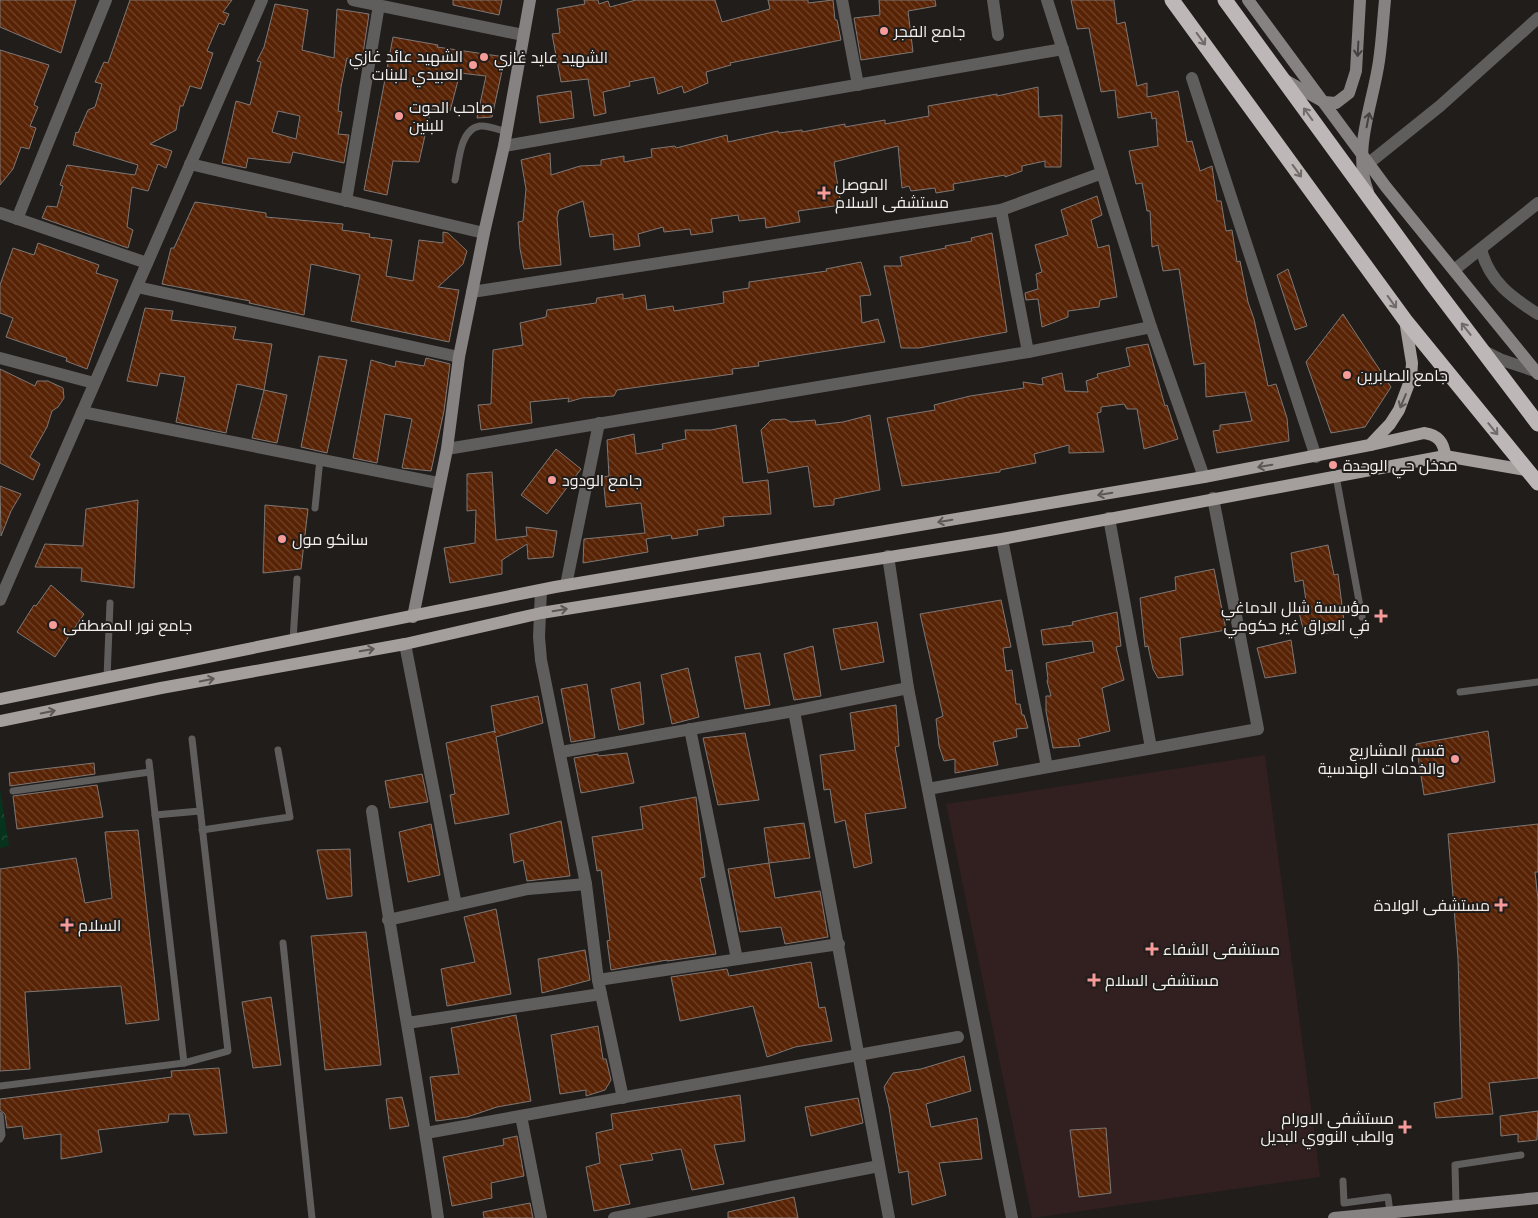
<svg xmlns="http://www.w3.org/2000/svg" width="1538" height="1218" font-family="Roboto,Cairo,sans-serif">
<defs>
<pattern id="park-crowns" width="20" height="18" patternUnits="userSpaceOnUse" patternTransform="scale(1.25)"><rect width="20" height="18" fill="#07321c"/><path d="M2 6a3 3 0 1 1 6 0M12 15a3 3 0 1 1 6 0" fill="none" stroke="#2c503d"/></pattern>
<pattern id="building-back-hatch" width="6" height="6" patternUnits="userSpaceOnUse" patternTransform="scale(1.25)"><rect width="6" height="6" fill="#582305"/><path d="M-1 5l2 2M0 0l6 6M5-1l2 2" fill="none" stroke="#70432a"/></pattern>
</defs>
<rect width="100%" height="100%" fill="#211d1b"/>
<!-- commercial -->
<polygon fill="#321f1f" points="1265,755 1320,1177 1032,1218 946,804"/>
<!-- park -->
<polygon fill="url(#park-crowns)" points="0,789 9,846 0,848"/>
<!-- building -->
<g fill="url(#building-back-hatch)" stroke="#7d7775" fill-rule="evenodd">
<polygon points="0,0 76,0 61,53 0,27"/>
<polygon points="130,0 232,0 223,12 229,14 224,25 219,23 207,51 213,53 201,89 190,86 183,106 180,106 176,130 150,144 172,151 166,168 158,164 148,191 132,187 127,227 133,230 128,248 42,218 47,206 57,207 63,186 60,185 67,165 135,175 138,165 73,145 76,132 78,133 88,110 95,107 102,84 95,82 104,62 108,63"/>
<polygon points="453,0 502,0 499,15 453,5"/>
<polygon points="584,0 598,0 599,4 608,1 610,7 636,0 715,0 722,22 770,9 768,0 808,0 808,3 833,0 835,20 837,20 841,40 730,63 731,65 706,72 708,83 684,93 682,86 658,94 654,77 629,82 630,86 603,92 606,113 594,116 588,79 561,82 552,34 560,33 557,9 585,4"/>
<polygon points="879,0 935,0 936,6 908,11 913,52 861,60 854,18 880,15"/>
<polygon points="1071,0 1114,0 1117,24 1125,22 1137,86 1147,83 1147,97 1178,91 1187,142 1192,141 1200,171 1212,166 1217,201 1221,201 1226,231 1232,230 1237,262 1240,261 1248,302 1254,319 1268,386 1276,384 1287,418 1289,441 1217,453 1213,431 1220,430 1220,425 1252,421 1245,392 1206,397 1205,363 1194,365 1179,269 1163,271 1158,245 1152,247 1150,211 1147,211 1142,183 1136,184 1129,151 1158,146 1156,118 1152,119 1151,112 1118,118 1115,90 1101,92 1089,28 1077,29"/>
<path d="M275 4 308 10 302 50 334 58 337 9 369 14 362 60 347 58 341 87 338 111 342 112 338 134 349 135 344 163 293 152 290 163 248 158 246 168 222 163 236 101 250 105 261 62 257 61 264 47ZM278 111 300 116 296 139 272 132Z"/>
<polygon points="393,37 438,45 437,47 505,57 492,117 477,118 486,76 460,73 450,111 431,109 419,162 393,161 387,195 364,190"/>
<polygon points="0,50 49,65 34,105 38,107 30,126 36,128 29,149 21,147 13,169 0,185"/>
<polygon points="1038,87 1039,117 1062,115 1061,167 1045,167 1045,161 1022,166 1022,171 1005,177 1005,175 953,184 954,190 936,193 935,188 911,191 909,186 902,188 898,146 834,162 841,205 798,211 800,222 766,228 765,218 739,221 738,215 711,219 713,232 691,235 690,229 664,232 663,227 638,234 640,246 614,250 613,234 590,237 583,201 559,210 557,218 561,265 524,269 520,249 518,222 523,221 526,189 521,160 550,153 551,175 580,166 601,165 601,160 624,156 624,162 652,157 651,149 675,146 676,148 727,135 728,142 778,131 779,133 802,130 802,132 845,124 845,127 885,120 885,124 929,116 928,106 997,94 997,96"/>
<polygon points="571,91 574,118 540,123 537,96"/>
<polygon points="1097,196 1102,215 1091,220 1098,248 1109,245 1117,297 1100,300 1099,307 1068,311 1068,317 1042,327 1038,299 1026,300 1025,293 1038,289 1036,274 1042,272 1035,245 1068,235 1061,210"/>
<polygon points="195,202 266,213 266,217 343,224 342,230 370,234 369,237 392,240 386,276 413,281 419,240 443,243 443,232 448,233 467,251 463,264 438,287 459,290 449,342 351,321 360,275 311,264 304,315 249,303 250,301 162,284 171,248 174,248"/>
<polygon points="992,233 1007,332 919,348 901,348 884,266 902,266 900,257 946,248 945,246 972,241 971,238"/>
<polygon points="38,243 99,265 96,273 118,280 87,369 66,361 67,358 6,337 13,318 0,313 0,285 13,248 34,255"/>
<polygon points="861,262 871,295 860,296 862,323 878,319 885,342 758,362 759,366 732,369 733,374 617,390 614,396 582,398 568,402 569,398 530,402 532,423 481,430 478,405 491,404 493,350 523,345 520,323 546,317 547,310 596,303 597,298 623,294 623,299 645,295 647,310 673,306 674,311 724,303 723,292 749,288 749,282 827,271 826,269"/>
<polygon points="1288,269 1307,326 1295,330 1277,275"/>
<polygon points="145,308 173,311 171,320 236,327 233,339 272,344 264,390 237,384 226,433 176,422 185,377 160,373 157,386 127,381"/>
<polygon points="1343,314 1391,387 1365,427 1331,433 1306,362"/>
<polygon points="1148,344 1165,406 1167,405 1178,439 1144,449 1137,409 1127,409 1124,404 1101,407 1101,412 1097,413 1104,452 1069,453 1069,445 1034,454 1036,463 1000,470 1000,472 902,486 887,418 935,410 934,405 970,396 1024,388 1023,382 1043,385 1042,378 1062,373 1065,391 1088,392 1086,381 1098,377 1097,374 1130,366 1126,348"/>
<polygon points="319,356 347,360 327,453 301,447"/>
<polygon points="426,358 450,364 444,411 431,471 402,468 412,419 385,414 377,463 353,458 371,360 395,367 396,361 424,366"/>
<polygon points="0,369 35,386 37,381 48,381 63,388 64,398 58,407 52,411 47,427 30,457 40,464 33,480 0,463"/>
<polygon points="264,390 287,395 277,443 252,438"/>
<polygon points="870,415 880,490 834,499 834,505 814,507 808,466 768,473 761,430 771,420 785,419 791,422 815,420 816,425 843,422"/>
<polygon points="736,425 743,483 768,480 771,514 723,517 724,526 697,530 698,535 672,539 671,535 646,539 648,552 583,563 584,539 645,533 641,503 606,507 603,477 609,476 607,440 634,434 636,454 663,449 662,444 686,439 685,430 711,430"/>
<polygon points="556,449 581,469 547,514 521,495"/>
<polygon points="492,472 496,540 527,536 526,527 557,531 553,557 528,559 527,544 502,560 502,574 450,583 444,548 475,543 476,510 467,511 467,474"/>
<polygon points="0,486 21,494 11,511 1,536"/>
<polygon points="138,500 134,588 81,581 82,568 35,567 45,544 83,546 86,509"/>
<polygon points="265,505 308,509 301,569 263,573"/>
<polygon points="1328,545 1334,575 1338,574 1345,629 1322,634 1321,630 1304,632 1298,609 1307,608 1303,580 1295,582 1291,553"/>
<polygon points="1214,569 1226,630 1180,638 1183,675 1158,678 1153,669 1148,646 1145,647 1140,598 1176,590 1175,577"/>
<polygon points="51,585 84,614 55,657 17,632 34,605 36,606"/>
<polygon points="1001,600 1011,647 1003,648 1006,671 1012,670 1016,704 1020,704 1022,715 1024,715 1028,728 1016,729 1017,737 993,742 998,765 955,773 955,759 944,761 939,746 936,719 943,716 920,614"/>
<polygon points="1117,612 1121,646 1116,647 1124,680 1102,688 1110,731 1078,739 1080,746 1053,748 1046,711 1046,696 1051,696 1047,681 1048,679 1046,663 1094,652 1092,641 1043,645 1041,630 1073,625 1072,622"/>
<polygon points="877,622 884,662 841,670 833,629"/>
<polygon points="1291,640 1296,673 1265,678 1257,648"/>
<polygon points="813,646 821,696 794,700 784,654"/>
<polygon points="760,653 770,705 745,709 735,657"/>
<polygon points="688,668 699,717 672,724 661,675"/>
<polygon points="640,682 644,724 619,730 611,689"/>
<polygon points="587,684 595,738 571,742 561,689"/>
<polygon points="538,696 543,723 496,737 509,814 455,824 450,795 455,794 446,743 495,731 495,733 491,706"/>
<polygon points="896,705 899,746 895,747 906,808 865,814 872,863 854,868 845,820 835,823 830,789 824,790 820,755 855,750 850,713"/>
<polygon points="1488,731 1495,782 1424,795 1416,744"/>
<polygon points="745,733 759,800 718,805 703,738"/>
<polygon points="627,753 634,783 581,793 574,758 598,754 598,756"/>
<polygon points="94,763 95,774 10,786 9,773"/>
<polygon points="422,774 428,802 390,808 385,781"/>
<polygon points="97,785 103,817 17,829 13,796"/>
<polygon points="696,797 705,877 700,878 716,954 667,961 667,960 611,970 607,941 610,940 601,870 597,871 592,837 643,829 640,807"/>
<polygon points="561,821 570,876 527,881 523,860 514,863 510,834"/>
<polygon points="804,823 810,858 769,863 764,828"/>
<polygon points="431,824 440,875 408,882 399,832"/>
<polygon points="1538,824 1538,872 1535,872 1538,899 1538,1078 1489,1083 1493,1114 1436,1118 1434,1103 1462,1098 1458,958 1448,834"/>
<polygon points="138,830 159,1020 126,1024 121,986 25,992 30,1069 0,1071 0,869 76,858 85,903 112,898 105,832"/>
<polygon points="350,849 352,896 327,899 317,850"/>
<polygon points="769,863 775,898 820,891 828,937 785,944 781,927 740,932 728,869"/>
<polygon points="496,909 511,994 447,1006 441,969 475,962 464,917"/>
<polygon points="366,932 381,1065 325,1070 311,936"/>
<polygon points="585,950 590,980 542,993 538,959"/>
<polygon points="811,962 819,1008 825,1007 832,1041 795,1047 767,1057 753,1006 680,1021 671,977 727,969 729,976"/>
<polygon points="271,997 281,1065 253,1068 242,1002"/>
<polygon points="516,1015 531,1101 497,1107 467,1117 436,1121 430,1077 459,1074 451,1028"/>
<polygon points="598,1026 603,1059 606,1059 611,1080 605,1090 586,1096 586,1090 560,1094 551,1035"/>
<polygon points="964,1056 971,1091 926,1104 931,1127 977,1118 982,1159 939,1163 946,1195 912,1205 908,1171 899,1173 889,1107 884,1087 893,1073 921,1069"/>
<polygon points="219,1068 227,1133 194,1135 189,1114 169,1114 168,1122 98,1130 102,1152 61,1159 61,1134 24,1139 22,1126 7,1128 5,1114 0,1110 0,1099 172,1077 171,1071"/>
<polygon points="740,1095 745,1141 714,1145 724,1184 692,1190 681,1149 651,1154 653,1160 620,1165 630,1204 594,1211 586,1167 600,1163 596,1133 613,1129 611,1114"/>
<polygon points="402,1097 409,1126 390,1129 386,1099"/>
<polygon points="858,1098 863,1123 811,1136 805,1107"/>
<polygon points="1538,1111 1537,1140 1518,1142 1518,1134 1501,1136 1500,1116"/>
<polygon points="1106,1128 1111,1193 1079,1197 1070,1130"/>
<polygon points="517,1136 524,1176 491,1183 492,1198 452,1206 443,1157 504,1145 503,1139"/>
<polygon points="794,1197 798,1218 728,1218 728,1212"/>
<polygon points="530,1203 533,1218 484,1218 483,1212"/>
</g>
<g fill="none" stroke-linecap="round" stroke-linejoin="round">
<!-- lane -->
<g stroke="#605d5d" stroke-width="7">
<path d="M455 180C459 164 459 129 480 126 488 125 499 130 507 132"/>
<polyline points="1336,476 1362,617"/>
<polyline points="315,508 320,459"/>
<polyline points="293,640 297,579"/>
<polyline points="107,678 110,603"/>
<polyline points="1460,692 1538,682"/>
<polyline points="13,791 150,772"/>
<polyline points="155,815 200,811"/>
<polyline points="202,830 290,817 278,750"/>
<polyline points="283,943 312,1218"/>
<polyline points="184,1063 228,1051 192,739"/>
<polyline points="0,1086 184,1063 149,762"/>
<polyline points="0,1115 2,1135 0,1139"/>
<polyline points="1343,1181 1344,1203 1388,1197 1390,1213"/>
<polyline points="1456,1206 1455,1165 1521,1155"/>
</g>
<!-- street -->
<g stroke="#605d5d" stroke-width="12">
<polyline points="353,0 523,35"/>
<polyline points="842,0 858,85"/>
<polyline points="993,0 998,35"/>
<polyline points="1047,0 1151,327 1204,477"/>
<polyline points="1192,78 1316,457"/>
<polyline points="504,146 1063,49"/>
<polyline points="1369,163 1440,106 1538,18"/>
<polyline points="190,164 484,233"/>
<polyline points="346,201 379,5"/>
<polyline points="1001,210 1028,352"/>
<polyline points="0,213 147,263"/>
<polyline points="17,219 106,0"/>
<path d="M1481 249C1489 281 1511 297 1538 314"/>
<polyline points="1454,270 1538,203"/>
<polyline points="137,287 459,357"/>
<polyline points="472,292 1001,210 1102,173"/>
<polyline points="1482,350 1502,360 1538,372"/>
<polyline points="0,358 94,383"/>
<polyline points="82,412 438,483"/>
<polyline points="447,449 1028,352 1151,327"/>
<polyline points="1109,518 1151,748"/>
<polyline points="1002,539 1047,767"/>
<polyline points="888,556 908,688 1012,1218"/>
<polyline points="566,585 599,423"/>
<polyline points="541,590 539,637 541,660 586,884 598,980 623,1098"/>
<polyline points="0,600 262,0"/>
<polyline points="405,644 456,905"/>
<polyline points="794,711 889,1218"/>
<polyline points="690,729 737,959"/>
<polyline points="561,752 794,711 908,688"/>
<polyline points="928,789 1258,729 1213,498"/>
<path d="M372 811C392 947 419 1082 438 1218"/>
<polyline points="388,920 528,889 586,884"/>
<polyline points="598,980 839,944"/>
<polyline points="407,1023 601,994"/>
<polyline points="521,1116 541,1218"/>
<polyline points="426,1133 958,1037"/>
<polyline points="614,1218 879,1166"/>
</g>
<!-- secondary -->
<g stroke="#868281" stroke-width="12">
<polyline points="1248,0 1386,187 1538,374"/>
<polyline points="1285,80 1324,102 1336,103 1349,93 1356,71 1360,0"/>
<path d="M1368 192C1352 150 1373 104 1379 61 1382 41 1383 20 1385 0"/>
<polyline points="413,617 447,449 459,357 484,233 504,146 530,0"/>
<polyline points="1334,1218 1538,1198"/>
</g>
<!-- primary -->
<g stroke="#a49e9d" stroke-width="12">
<path d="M1371 445 1424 433C1438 435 1444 442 1445 456"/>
<polyline points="0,699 555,587 1204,477 1370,445 1390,424 1399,410 1411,378 1412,363 1405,320"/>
<polyline points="0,721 161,688 405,644 541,613 1002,539 1445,456 1526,470"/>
</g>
<!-- highway -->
<g stroke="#beb7b7" stroke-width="15">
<polyline points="1172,0 1405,320 1538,483"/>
<polyline points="1225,0 1432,284 1538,424"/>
</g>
</g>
<!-- one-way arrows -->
<defs><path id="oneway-shaft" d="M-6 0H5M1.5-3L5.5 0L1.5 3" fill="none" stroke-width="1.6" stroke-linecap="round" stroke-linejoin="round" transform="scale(1.25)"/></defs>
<g stroke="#706a69">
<use href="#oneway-shaft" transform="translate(1201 39) rotate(54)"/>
<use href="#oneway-shaft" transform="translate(1308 114) rotate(-126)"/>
<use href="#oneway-shaft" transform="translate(1297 171) rotate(54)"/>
<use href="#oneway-shaft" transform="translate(1392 302) rotate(54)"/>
<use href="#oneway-shaft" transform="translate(1466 329) rotate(-128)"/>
<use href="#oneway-shaft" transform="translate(1493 429) rotate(51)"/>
</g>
<g stroke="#44403f">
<use href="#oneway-shaft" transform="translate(1358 49) rotate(93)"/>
<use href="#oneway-shaft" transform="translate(1368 120) rotate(-79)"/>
</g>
<g stroke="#5c5756">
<use href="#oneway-shaft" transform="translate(1403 401) rotate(113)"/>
<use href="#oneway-shaft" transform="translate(1265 466) rotate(170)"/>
<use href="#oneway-shaft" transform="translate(1105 494) rotate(170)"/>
<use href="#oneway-shaft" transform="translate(945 521) rotate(170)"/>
<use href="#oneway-shaft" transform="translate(560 610) rotate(-9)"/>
<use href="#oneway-shaft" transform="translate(367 650) rotate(-10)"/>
<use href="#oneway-shaft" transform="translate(207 680) rotate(-11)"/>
<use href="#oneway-shaft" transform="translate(48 712) rotate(-12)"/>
</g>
<!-- markers -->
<g fill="#f59b99" stroke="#211d1b" stroke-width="2">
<circle cx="884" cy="31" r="5"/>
<circle cx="484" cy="57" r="5"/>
<circle cx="473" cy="65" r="5"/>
<circle cx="399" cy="116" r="5"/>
<path d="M821.5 185.5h5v5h5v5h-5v5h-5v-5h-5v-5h5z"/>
<circle cx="1347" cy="375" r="5"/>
<circle cx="1333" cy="465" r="5"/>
<circle cx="552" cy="480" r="5"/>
<circle cx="282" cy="539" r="5"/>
<path d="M1378.5 608.5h5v5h5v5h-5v5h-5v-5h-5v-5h5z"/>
<circle cx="53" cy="625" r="5"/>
<circle cx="1455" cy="759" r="5"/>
<path d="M1498.5 897.5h5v5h5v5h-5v5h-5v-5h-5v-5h5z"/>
<path d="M64.5 917.5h5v5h5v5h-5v5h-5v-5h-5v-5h5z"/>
<path d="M1149.5 941.5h5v5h5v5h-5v5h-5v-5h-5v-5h5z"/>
<path d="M1091.5 972.5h5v5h5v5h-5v5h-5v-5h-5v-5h5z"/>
<path d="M1402.5 1119.5h5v5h5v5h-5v5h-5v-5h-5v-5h5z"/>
</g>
<g text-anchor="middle" stroke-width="4" stroke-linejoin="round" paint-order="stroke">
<!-- poi labels -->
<g font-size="16" fill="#f1eeed" stroke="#211d1b" text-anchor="start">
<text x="894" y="37">جامع الفجر</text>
<text x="463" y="62" text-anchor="end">الشهيد عائد غازي<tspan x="463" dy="18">العبيدي للبنات</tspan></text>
<text x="494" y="63">الشهيد عايد غازي</text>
<text x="409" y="113">صاحب الحوت<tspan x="409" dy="18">للبنين</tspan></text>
<text x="835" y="190">الموصل<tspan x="835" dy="18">مستشفى السلام</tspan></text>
<text x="1357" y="381">جامع الصابرين</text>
<text x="1343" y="471">مدخل حي الوحدة</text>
<text x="562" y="486">جامع الودود</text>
<text x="292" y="545">سانكو مول</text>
<text x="1370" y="613" text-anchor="end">مؤسسة شلل الدماغي<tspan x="1370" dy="18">في العراق غير حكومي</tspan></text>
<text x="63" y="631">جامع نور المصطفى</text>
<text x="1445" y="756" text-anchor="end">قسم المشاريع<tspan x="1445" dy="18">والخدمات الهندسية</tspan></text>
<text x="1490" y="911" text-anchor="end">مستشفى الولادة</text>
<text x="78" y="931">السلام</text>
<text x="1163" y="955">مستشفى الشفاء</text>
<text x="1105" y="986">مستشفى السلام</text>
<text x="1394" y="1124" text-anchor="end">مستشفى الاورام<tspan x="1394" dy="18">والطب النووي البديل</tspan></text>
</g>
</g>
</svg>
